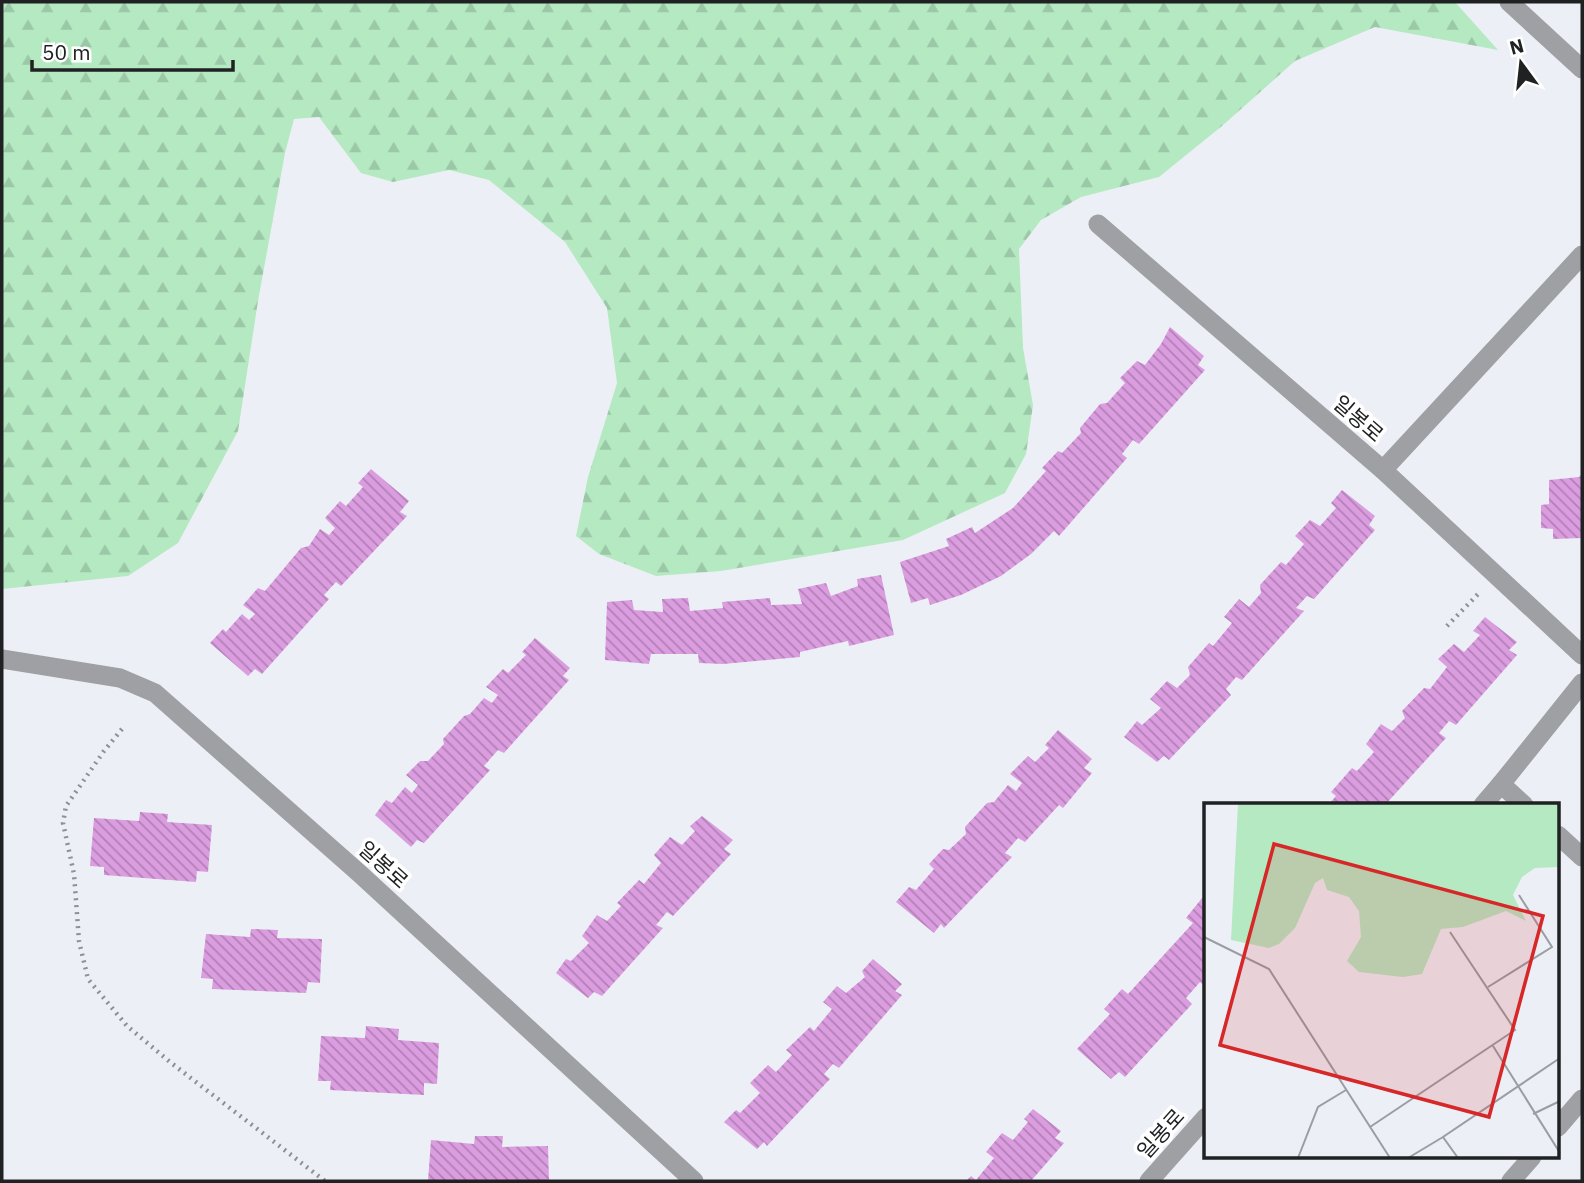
<svg xmlns="http://www.w3.org/2000/svg" width="1584" height="1183" font-family="'IBM Plex Sans','Noto Sans KR',sans-serif">
<defs>
<pattern id="forest-firs" width="22" height="20" patternUnits="userSpaceOnUse" patternTransform="scale(1.75)"><rect width="22" height="20" fill="#b5e9c2"/><path d="M5 1l3.5 6h-7zM16 11l3.5 6h-7z" fill="#9bc8a6"/></pattern>
<pattern id="building-back-hatch" width="6" height="6" patternUnits="userSpaceOnUse" patternTransform="scale(1.75)"><rect width="6" height="6" fill="#db9de0"/><path d="M-1 5l2 2M0 0l6 6M5-1l2 2" fill="none" stroke="#b180b5"/></pattern>
</defs>
<rect width="100%" height="100%" fill="#ecf0f6"/>
<!-- forest -->
<polygon fill="url(#forest-firs)" points="2,2 1455,2 1498,50 1375,27 1295,61 1222,126 1159,177 1081,197 1041,220 1019,249 1023,348 1033,405 1026,454 1005,493 903,540 721,571 656,576 599,554 576,536 588,477 617,383 607,308 565,242 489,180 449,170 393,182 361,173 319,117 294,119 285,153 258,301 238,431 178,543 128,576 2,589"/>
<!-- building -->
<g fill="url(#building-back-hatch)">
<polygon points="1170,327 1204,356 1198,365 1205,370 1139,444 1133,440 1122,454 1127,458 1059,536 1054,531 1031,554 1001,576 961,595 930,605 928,598 911,603 900,562 949,546 946,539 972,527 975,533 1013,508 1046,471 1042,468 1058,451 1062,453 1081,433 1080,428 1100,404 1107,403 1125,383 1120,378 1137,361 1145,365 1161,344"/>
<polygon points="371,469 409,501 400,512 407,516 341,586 336,582 324,595 329,599 262,674 255,669 248,676 210,643 223,629 226,632 242,614 249,620 255,614 243,605 258,588 265,591 301,548 309,546 320,529 329,535 335,528 325,518 340,501 346,506 363,487 358,483"/>
<polygon points="1582,474 1582,538 1553,539 1553,529 1541,528 1541,505 1549,504 1549,480 1579,477"/>
<polygon points="1342,490 1375,516 1369,525 1375,530 1314,599 1307,596 1296,608 1304,611 1242,680 1236,677 1226,689 1231,695 1169,760 1164,756 1157,762 1124,737 1137,721 1142,725 1161,708 1150,699 1167,681 1177,688 1190,675 1188,667 1209,643 1213,646 1232,623 1224,617 1239,599 1249,607 1261,593 1260,585 1281,562 1286,565 1304,544 1295,536 1310,520 1320,526 1336,508 1331,503"/>
<polygon points="881,575 894,635 849,646 848,641 800,652 800,657 723,664 699,663 698,654 651,654 649,664 605,660 607,602 632,600 634,610 663,612 662,599 688,598 690,611 723,608 722,602 770,598 771,605 802,604 798,589 826,583 831,596 858,586 857,579"/>
<polygon points="1485,617 1517,642 1509,650 1517,655 1456,725 1449,721 1439,733 1446,738 1385,805 1378,803 1377,805 1328,805 1336,796 1331,792 1352,768 1357,771 1374,752 1366,744 1381,724 1392,731 1405,718 1402,711 1424,688 1430,689 1447,667 1438,659 1454,644 1464,652 1480,635 1473,631"/>
<polygon points="535,638 570,668 563,676 569,680 504,753 498,750 484,766 490,770 424,843 417,840 411,847 375,815 386,800 392,803 405,787 412,793 418,785 406,775 420,761 428,761 444,744 443,739 464,716 470,714 484,698 492,703 498,695 486,687 503,669 508,673 526,655 522,652"/>
<polygon points="1058,730 1092,759 1084,768 1092,773 1063,808 1059,805 1025,842 1018,838 1005,853 1012,857 944,928 941,924 934,933 896,902 909,887 916,890 934,869 929,864 943,849 949,850 966,834 965,827 987,803 994,802 1008,785 1016,791 1022,783 1010,774 1028,756 1035,762 1049,748 1045,745"/>
<polygon points="140,812 168,814 167,822 212,825 208,872 197,871 196,882 104,875 104,867 90,866 94,818 139,821"/>
<polygon points="702,816 733,840 724,849 731,854 673,916 667,912 656,925 663,928 602,996 594,992 588,998 556,973 566,959 571,961 589,943 582,936 597,915 607,921 621,906 617,903 639,880 644,884 661,863 654,855 670,837 682,845 695,831 690,826"/>
<polygon points="1202,898 1206,901 1206,987 1200,982 1186,998 1192,1004 1125,1077 1119,1072 1111,1079 1077,1049 1110,1014 1104,1009 1122,989 1128,994 1193,923 1186,918"/>
<polygon points="251,929 278,930 277,938 322,939 320,983 308,982 306,993 212,989 213,979 201,978 206,934 250,937"/>
<polygon points="873,959 902,984 895,991 902,995 839,1068 833,1064 824,1074 830,1079 767,1146 764,1142 757,1149 724,1122 736,1110 740,1113 760,1093 750,1083 768,1065 776,1072 792,1055 786,1050 810,1027 814,1031 832,1009 823,1002 837,986 846,993 865,977 862,971"/>
<polygon points="366,1026 399,1029 398,1040 439,1043 437,1084 424,1083 424,1095 330,1090 331,1081 318,1081 321,1036 365,1038"/>
<polygon points="1033,1109 1061,1131 1055,1138 1064,1143 1031,1181 966,1181 971,1176 976,1180 994,1158 986,1152 1002,1133 1013,1140 1028,1122 1024,1119"/>
<polygon points="475,1136 503,1136 502,1147 548,1146 549,1181 428,1181 431,1140 474,1144"/>
</g>
<g fill="none" stroke-linecap="round" stroke-linejoin="round">
<!-- path -->
<g stroke="#8e9094" stroke-width="4.5" stroke-dasharray="2 5" stroke-linecap="butt">
<polyline points="1447,626 1481,591"/>
<polyline points="122,729 104,751 66,806 63,823 74,874 79,941 88,979 127,1026 170,1062 325,1181"/>
</g>
<!-- minor -->
<g stroke="#9ea0a3" stroke-width="19">
<polyline points="1509,2 1582,69"/>
<polyline points="1098,224 1383,470 1582,655"/>
<polyline points="1383,470 1582,255"/>
<polyline points="1501,784 1524,805"/>
<polyline points="1483,805 1501,784 1582,683"/>
<polyline points="1558,835 1582,857"/>
<polyline points="1558,1127 1582,1099"/>
<polyline points="1149,1181 1206,1117"/>
<polyline points="1511,1181 1532,1157"/>
</g>
<!-- tertiary -->
<polyline stroke="#9ea0a3" stroke-width="19" points="2,659 120,678 155,693 359,873 694,1181"/>
</g>
<g text-anchor="middle" stroke-width="7" stroke-linejoin="round" paint-order="stroke">
<!-- street labels -->
<g font-size="21" fill="#202123" stroke="#fff">
<text transform="translate(1358 419) rotate(41)" y="7">일봉로</text>
<text transform="translate(383 865) rotate(42)" y="7">일봉로</text>
<text transform="translate(1161 1134) rotate(-48)" y="7">일봉로</text>
</g>
</g>
<!-- overview -->
<g transform="translate(1204 803)">
<rect width="355" height="355" fill="#ecf0f6"/>
<path d="M34 1H355V64L331 65 318 74 309 92 322 118 302 108 259 124 237 126 218 171 199 174 155 169 143 158 157 134 155 108 145 94 123 87 119 75 111 80 91 125 75 141 65 145 27 137Z" fill="#b5e9c2"/>
<path fill="none" stroke="#9a9da2" stroke-width="2" d="M0 134 65 166 186 355M284 184 348 144 315 92M289 243 356 350M329 311 356 298M166 324 311 227 246 129M94 355 114 304 142 287M204 355 239 334M254 355 239 334 356 255"/>
<path fill="#d62828" fill-opacity="0.15" stroke="#d62828" stroke-width="3.5" d="M70 41 339 113 285 314 16 242Z"/>
<rect width="355" height="355" fill="none" stroke="#202123" stroke-width="3.5"/>
</g>
<!-- border -->
<rect width="1584" height="1183" fill="none" stroke="#202123" stroke-width="7"/>
<!-- north arrow -->
<g transform="translate(1521 63) rotate(345)" stroke="#ffffff" stroke-width="5" paint-order="stroke">
<path d="M0-5L12 26L0 18L-12 26Z" fill="#202123"/>
<text y="-10" font-size="19" font-weight="bold" text-anchor="middle" fill="#202123">N</text>
</g>
<!-- scale -->
<path d="M32 60v10h201v-10" fill="none" stroke="#202123" stroke-width="3.5"/>
<text x="42" y="60" font-size="21" fill="#202123" stroke="#ffffff" stroke-width="5" paint-order="stroke">50 m</text>
</svg>
